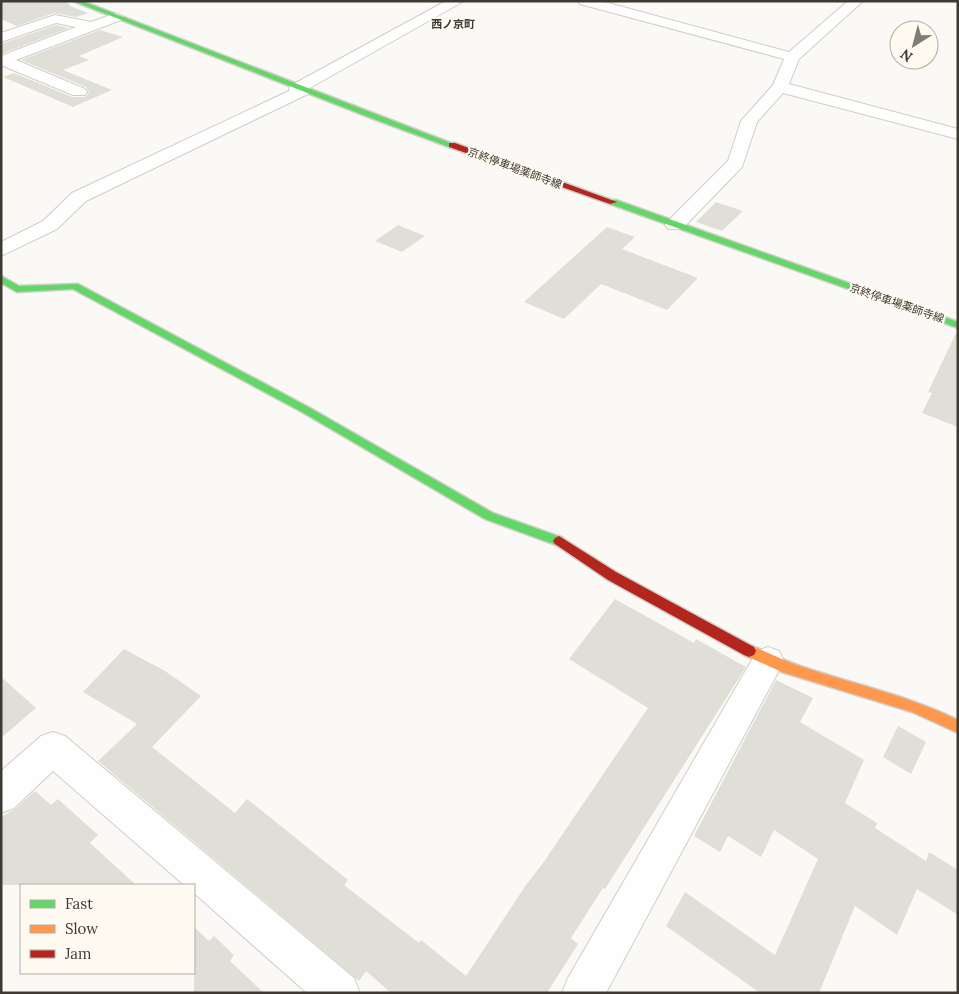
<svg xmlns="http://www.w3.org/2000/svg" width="959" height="994" font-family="Lora,'Noto Sans JP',serif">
<rect width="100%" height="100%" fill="#fbf9f5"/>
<!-- building -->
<g fill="#dfdfd8">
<polygon points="1,1 67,1 70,6 88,13 76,17 54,13 17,26 1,19"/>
<polygon points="56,25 69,28 1,54 1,44"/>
<polygon points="100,30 123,37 79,56 89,60 63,70 112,90 73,107 3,77 14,73 72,97 85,97 89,93 86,87 21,60"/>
<polygon points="716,202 743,211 722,231 696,222"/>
<polygon points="398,225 425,236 402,252 375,241"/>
<polygon points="607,227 635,237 622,249 698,278 667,310 601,284 564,319 524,302"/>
<polygon points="956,333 958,334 958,427 922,413 932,393 928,392"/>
<polygon points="615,599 694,643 696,639 746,667 605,889 603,888 571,938 578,944 547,993 391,993 366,971 359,981 98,761 137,724 83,692 124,649 165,671 201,696 152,747 235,813 247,799 348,880 344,885 419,943 421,940 466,976 526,885 543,863 648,708 569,659"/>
<polygon points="1,677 36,708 1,738"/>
<polygon points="776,680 813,698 800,722 864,760 845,803 877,823 875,828 926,861 929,852 958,870 958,915 917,889 897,935 855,906 819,993 760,993 666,926 685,892 775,955 818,859 774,830 761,857 728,836 720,852 694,836"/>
<polygon points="898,726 926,742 911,774 883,757"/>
<polygon points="35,791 51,805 58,799 98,835 90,843 136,885 1,885 1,817 15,809"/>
<polygon points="194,927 209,941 214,936 234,955 230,961 264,993 194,993"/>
</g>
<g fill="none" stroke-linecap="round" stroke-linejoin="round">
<!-- street casing -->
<g stroke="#d1cec8" stroke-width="2">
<g id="street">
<polygon points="446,1 464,1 308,89 310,91 308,94 86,201 57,229 1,256 1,242 43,221 72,193 289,91 290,86"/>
<polygon points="578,1 601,1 789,52 848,1 863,1 799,59 789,84 958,129 958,139 783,93 757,122 742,167 682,229 668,229 665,225 668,221 728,161 741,121 773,85 784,59 580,4"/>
<polygon points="116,13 123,17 121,20 16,60 85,89 87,92 85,95 73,95 1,65 1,56 76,27 56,23 1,42 1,33 55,15 91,22"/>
<polygon points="768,647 779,651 784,661 606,993 562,993 568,978 757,651"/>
<polygon points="53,732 65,736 354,978 360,993 307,993 194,893 194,885 184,885 53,771 14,808 1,813 1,771 41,736"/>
</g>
</g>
<!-- fast casing -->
<g stroke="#d1cec8" stroke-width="3">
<g id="fast">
<polygon points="73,1 82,1 456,145 449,147 371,118"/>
<polygon points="610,200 616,200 958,322 958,328 610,204"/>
<polygon points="1,276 19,286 78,284 310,408 493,513 563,538 565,541 563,544 559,546 485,519 302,412 73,289 17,292 1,283"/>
</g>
</g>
<!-- slow casing -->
<g stroke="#d1cec8" stroke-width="3">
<path id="slow" d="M749 645C768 652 786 662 806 668 857 685 909 696 958 720V733L912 712 782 672 744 655 742 651 744 647Z"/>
</g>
<!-- jam casing -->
<g stroke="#d1cec8" stroke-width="3">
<g id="jam">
<polygon points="449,143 455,143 617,202 610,204 449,147"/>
<polygon points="559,536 616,572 754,647 756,651 754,655 749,657 744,655 608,580 555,544 553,541 555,538"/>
</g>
</g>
<!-- street -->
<use href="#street" fill="#fefefe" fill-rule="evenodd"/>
<!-- fast -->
<use href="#fast" fill="#63d668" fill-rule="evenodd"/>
<!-- slow -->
<use href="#slow" fill="#ff974d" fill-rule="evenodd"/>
<!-- jam -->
<use href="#jam" fill="#b3261e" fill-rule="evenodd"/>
</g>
<g text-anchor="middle" stroke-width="4.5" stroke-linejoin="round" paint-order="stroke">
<!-- far-neighbourhood labels -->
<g font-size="11" font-weight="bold" fill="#3e3a31" stroke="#fefaf2">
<text x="453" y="28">西ノ京町</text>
</g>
<!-- far-street labels -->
<g font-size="11" fill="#3e3a31" stroke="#fefaf2">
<text transform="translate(515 168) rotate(20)" y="4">京終停車場薬師寺線</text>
<text transform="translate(897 303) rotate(19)" y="4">京終停車場薬師寺線</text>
</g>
</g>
<!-- border -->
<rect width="959" height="994" fill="none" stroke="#3e3a31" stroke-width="5"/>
<!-- legend -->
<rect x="20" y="884" width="175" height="90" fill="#fefaf2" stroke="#b1ada5"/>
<rect x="30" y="900" width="25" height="8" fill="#63d668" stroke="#b1ada5"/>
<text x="65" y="909" font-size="15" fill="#3e3a31">Fast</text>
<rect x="30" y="925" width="25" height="8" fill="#ff974d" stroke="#b1ada5"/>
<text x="65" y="934" font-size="15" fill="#3e3a31">Slow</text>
<rect x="30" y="950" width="25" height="8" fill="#b3261e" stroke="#b1ada5"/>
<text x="65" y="959" font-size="15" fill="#3e3a31">Jam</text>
<!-- north arrow -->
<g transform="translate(914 45) rotate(216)"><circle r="24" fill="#fefaf2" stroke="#b1ada5"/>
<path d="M0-4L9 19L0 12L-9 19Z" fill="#807d76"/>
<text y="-8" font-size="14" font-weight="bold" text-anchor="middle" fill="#3e3a31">N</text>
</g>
</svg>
